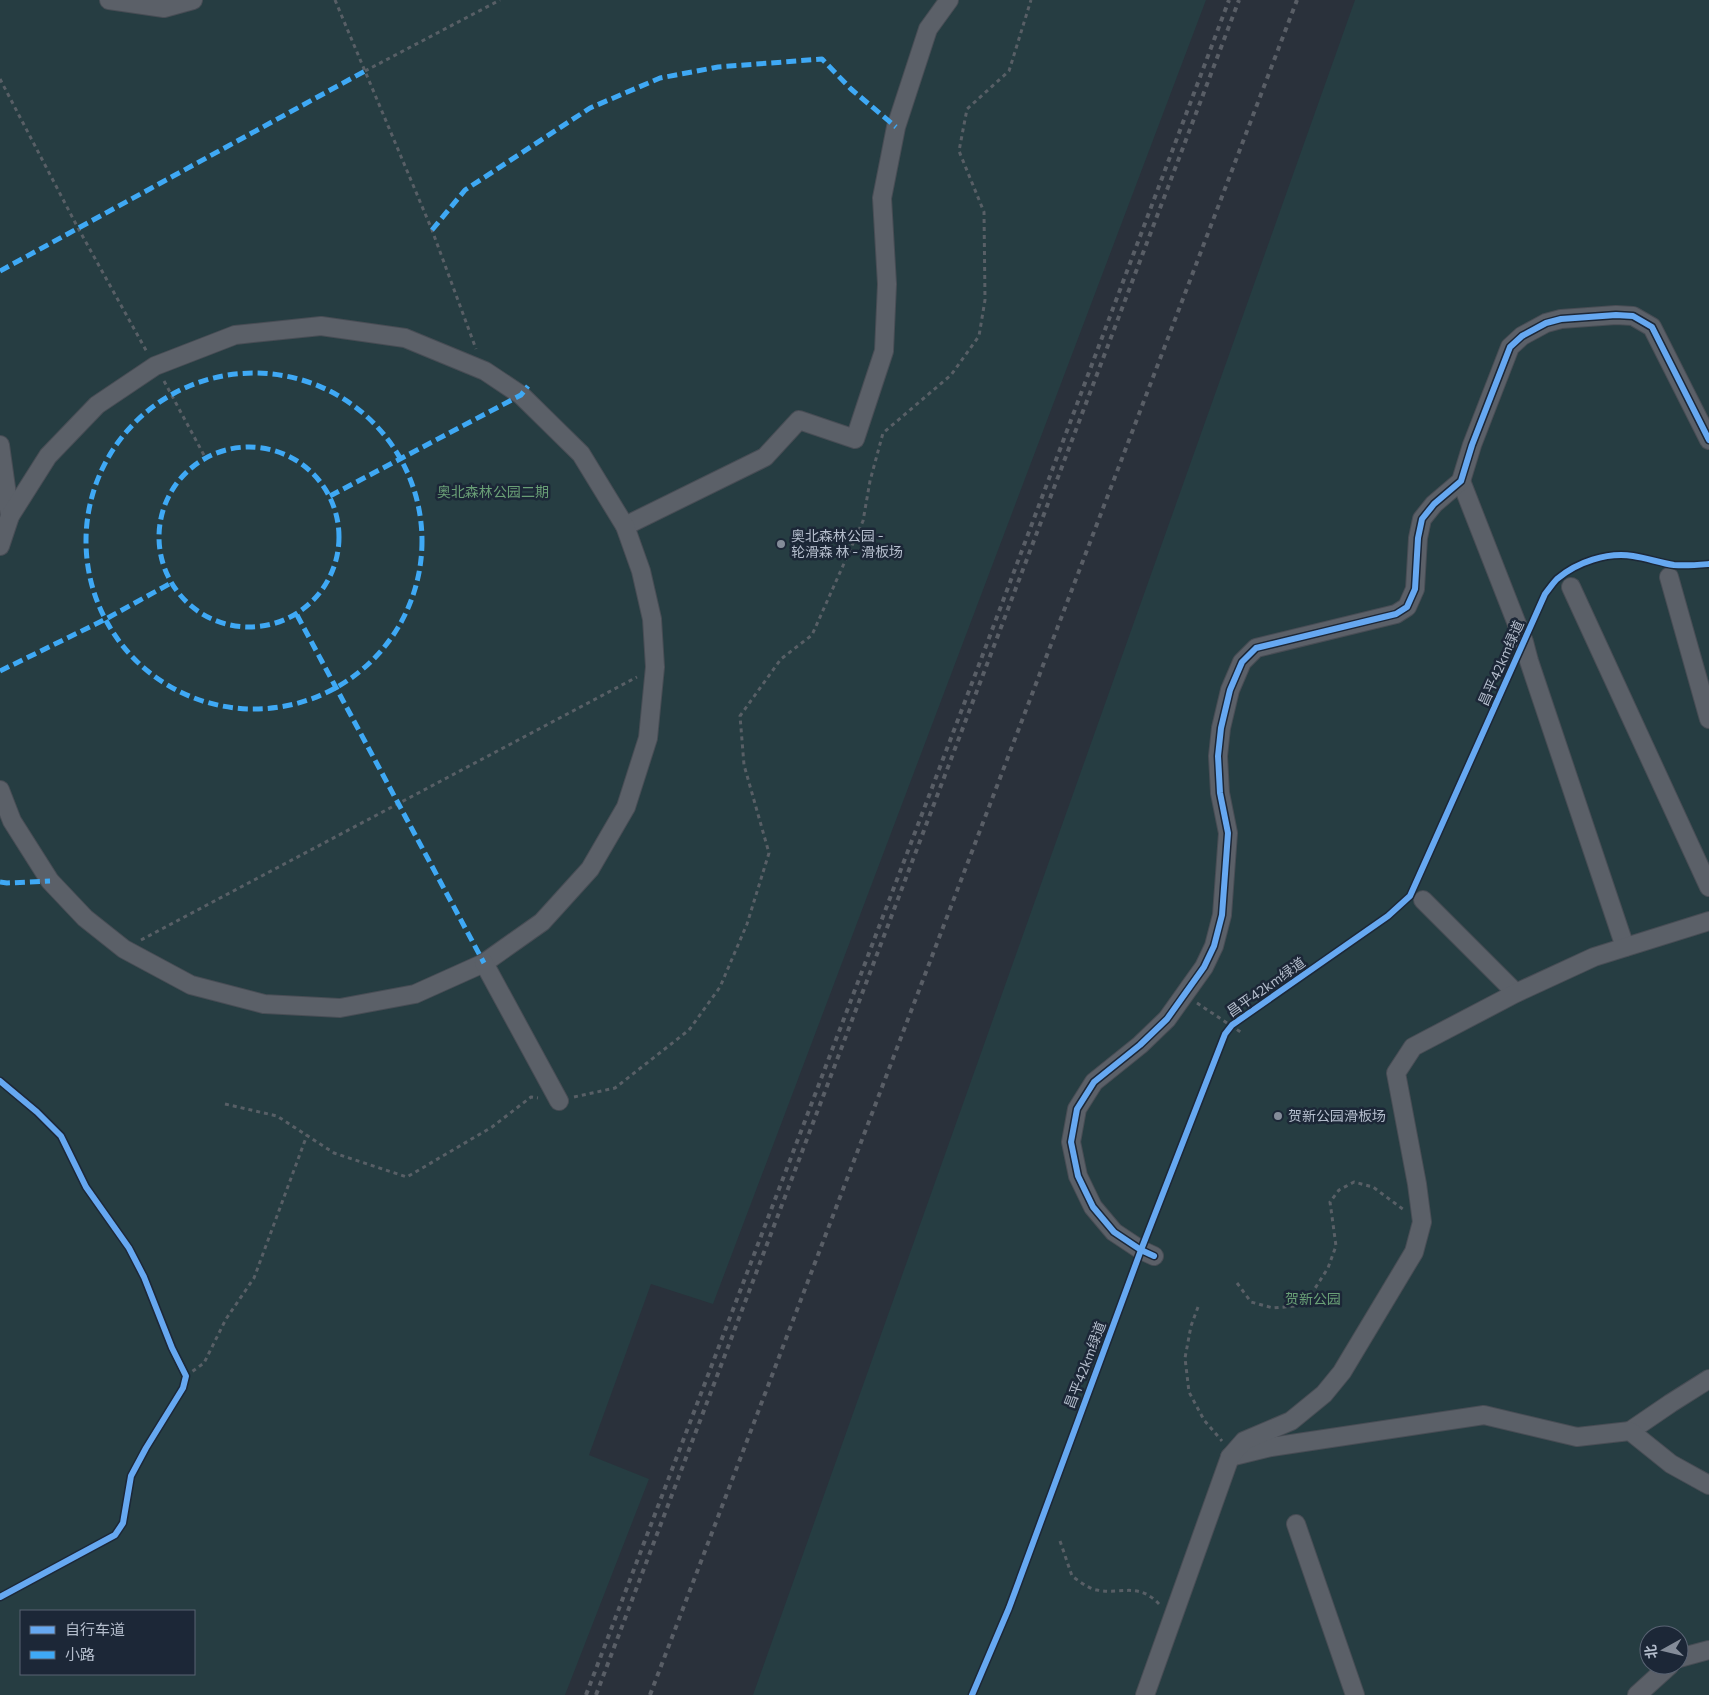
<svg xmlns="http://www.w3.org/2000/svg" width="1709" height="1695" font-family="Commissioner,'Noto Sans SC',sans-serif">
<rect width="100%" height="100%" fill="#2a313b"/>
<!-- green -->
<g fill="#263d42" fill-rule="evenodd">
<path d="M0 0H1206L713 1304 651 1284 589 1455 649 1479 565 1695H0ZM21 1611H194V1674H21Z"/>
<path d="M1355 0H1709V1695H753ZM1649 1635H1679V1665H1649Z"/>
</g>
<g fill="none" stroke-linecap="round" stroke-linejoin="round">
<!-- minor casing -->
<g stroke="#484d55" stroke-width="20">
<g id="minor">
<polyline points="109,0 164,8 193,0"/>
<polyline points="0,445 10,516"/>
<polyline points="1461,481 1524,642 1529,661 1625,947"/>
<polyline points="625,526 765,457 799,420 855,439 884,351 887,284 882,198 896,127 928,29 949,0"/>
<polyline points="0,546 10,516 48,456 97,405 155,366 235,335 321,326 405,338 485,371 521,395 581,454 625,526 641,571 652,619 655,667 648,738 626,807 590,869 542,922 484,963 415,994 340,1008 264,1004 191,985 124,949 85,918 50,881 12,821 0,790"/>
<polyline points="1669,577 1709,719"/>
<polyline points="1571,587 1709,887"/>
<polyline points="1423,900 1516,993"/>
<polyline points="484,963 559,1101"/>
<polyline points="1154,1256 1141,1250 1114,1232 1093,1207 1078,1176 1071,1142 1077,1109 1094,1082 1140,1045 1167,1019 1204,967 1214,946 1222,915 1228,833 1220,793 1218,756 1221,728 1230,690 1242,662 1256,648 1396,614 1407,607 1415,589 1418,538 1422,519 1434,504 1461,481 1472,445 1510,347 1522,336 1546,323 1561,319 1616,315 1633,316 1652,327 1709,440"/>
<polyline points="1630,1431 1671,1403 1709,1379"/>
<polyline points="1230,1457 1271,1447 1484,1415 1577,1437 1630,1431 1671,1464 1709,1485"/>
<polyline points="1296,1524 1355,1695"/>
<polyline points="1679,1658 1709,1650"/>
<polyline points="1145,1695 1230,1457 1244,1441 1291,1421 1324,1394 1342,1372 1414,1252 1422,1222 1417,1184 1396,1073 1413,1047 1516,993 1594,957 1709,921"/>
<polyline points="1637,1695 1670,1665"/>
</g>
</g>
<!-- path -->
<g stroke="#585f66" stroke-width="3" stroke-dasharray="4 4" stroke-linecap="butt">
<polyline points="335,0 432,230 476,349"/>
<polyline points="365,71 500,0"/>
<polyline points="0,79 78,228 147,352"/>
<polyline points="164,381 205,457"/>
<polyline points="141,940 637,677"/>
<polyline points="1197,1003 1242,1033"/>
<polyline points="574,1097 615,1088 689,1030 720,987 747,924 769,853 744,765 740,716 781,659 812,635 863,521 870,481 883,433 951,375 979,336 985,300 984,212 959,151 967,109 1009,71 1031,0"/>
<polyline points="225,1104 277,1116 334,1153 407,1177 492,1127 531,1097 538,1098"/>
<polyline points="1237,1283 1251,1302 1273,1308 1295,1306 1312,1293 1328,1268 1336,1246 1330,1202 1339,1190 1354,1182 1373,1187 1404,1210"/>
<polyline points="1198,1307 1191,1326 1185,1358 1189,1392 1204,1420 1222,1441"/>
<polyline points="186,1376 204,1363 226,1319 254,1278 307,1135"/>
<path d="M1060 1541 1072 1576C1079 1581 1089 1589 1097 1590 1122 1595 1138 1581 1160 1605"/>
</g>
<!-- minor -->
<use href="#minor" stroke="#5b6068" stroke-width="18"/>
<!-- rail -->
<g stroke="#595e66" stroke-width="4" stroke-dasharray="5 5" stroke-linecap="butt">
<polyline points="586,1695 980,662 1229,0"/>
<polyline points="596,1695 1239,0"/>
<polyline points="650,1695 1297,0"/>
</g>
<!-- quiet -->
<g stroke="#3fa9f5" stroke-width="5" stroke-dasharray="10 5" stroke-linecap="butt">
<polyline points="432,230 465,190 590,108 660,78 718,67 822,59 851,89 896,127"/>
<polyline points="0,271 365,71"/>
<circle cx="254" cy="541" r="168"/>
<circle cx="249" cy="537" r="90"/>
<polyline points="330,496 521,395 528,386"/>
<polyline points="297,615 484,963"/>
<polyline points="0,671 104,620 171,583"/>
<polyline points="0,882 7,883 50,881"/>
</g>
<!-- cycleway casing -->
<g stroke="#1c2737" stroke-width="9">
<g id="cycleway">
<polyline points="0,1081 37,1112 61,1136 86,1187 129,1248 144,1277 172,1348 186,1376 183,1388 146,1448 131,1476 123,1523 115,1535 0,1597"/>
<polyline points="1154,1256 1141,1250 1114,1232 1093,1207 1078,1176 1071,1142 1077,1109 1094,1082 1140,1045 1167,1019 1204,967 1214,946 1222,915 1228,833 1220,793 1218,756 1221,728 1230,690 1242,662 1256,648 1396,614 1407,607 1415,589 1418,538 1422,519 1434,504 1461,481 1472,445 1510,347 1522,336 1546,323 1561,319 1616,315 1633,316 1652,327 1709,440"/>
<path d="M972 1695 1009 1608 1141 1250 1225 1034 1232 1025 1388 916 1410 896 1545 594C1549 589 1553 583 1557 579 1577 562 1607 552 1633 556 1647 558 1660 563 1674 565 1686 566 1697 565 1709 564"/>
</g>
</g>
<!-- cycleway -->
<use href="#cycleway" stroke="#66a8f1" stroke-width="6"/>
</g>
<!-- markers -->
<g fill="#848c99" stroke="#1c2737" stroke-width="2">
<circle cx="781" cy="544" r="5"/>
<circle cx="1278" cy="1116" r="5"/>
</g>
<g text-anchor="middle" stroke-width="5" stroke-linejoin="round" paint-order="stroke">
<!-- park labels -->
<g font-size="14" fill="#699f76" stroke="#1c2737">
<text x="493" y="497">奥北森林公园二期</text>
<text x="1313" y="1304">贺新公园</text>
</g>
<!-- poi labels -->
<g font-size="14" fill="#b4bdcc" stroke="#1c2737" text-anchor="start">
<text x="791" y="541">奥北森林公园 -<tspan x="791" dy="16">轮滑森 林 - 滑板场</tspan></text>
<text x="1288" y="1121">贺新公园滑板场</text>
</g>
<!-- street labels -->
<g font-size="14" fill="#b4bdcc" stroke="#1c2737">
<text transform="translate(1501 663) rotate(-66)" y="5">昌平42km绿道</text>
<text transform="translate(1266 987) rotate(-35)" y="5">昌平42km绿道</text>
<text transform="translate(1085 1365) rotate(-69)" y="5">昌平42km绿道</text>
</g>
</g>
<!-- legend -->
<rect x="20" y="1610" width="175" height="65" fill="#1c2737" stroke="#596373"/>
<rect x="30" y="1626" width="25" height="8" fill="#66a8f1" stroke="#596373"/>
<text x="65" y="1635" font-size="15" fill="#b4bdcc">自行车道</text>
<rect x="30" y="1651" width="25" height="8" fill="#3fa9f5" stroke="#596373"/>
<text x="65" y="1660" font-size="15" fill="#b4bdcc">小路</text>
<!-- north arrow -->
<g transform="translate(1664 1650) rotate(262)"><circle r="24" fill="#1c2737" stroke="#596373"/>
<path d="M0-4L9 19L0 12L-9 19Z" fill="#848c99"/>
<text y="-8" font-size="14" font-weight="bold" text-anchor="middle" fill="#b4bdcc">北</text>
</g>
</svg>
